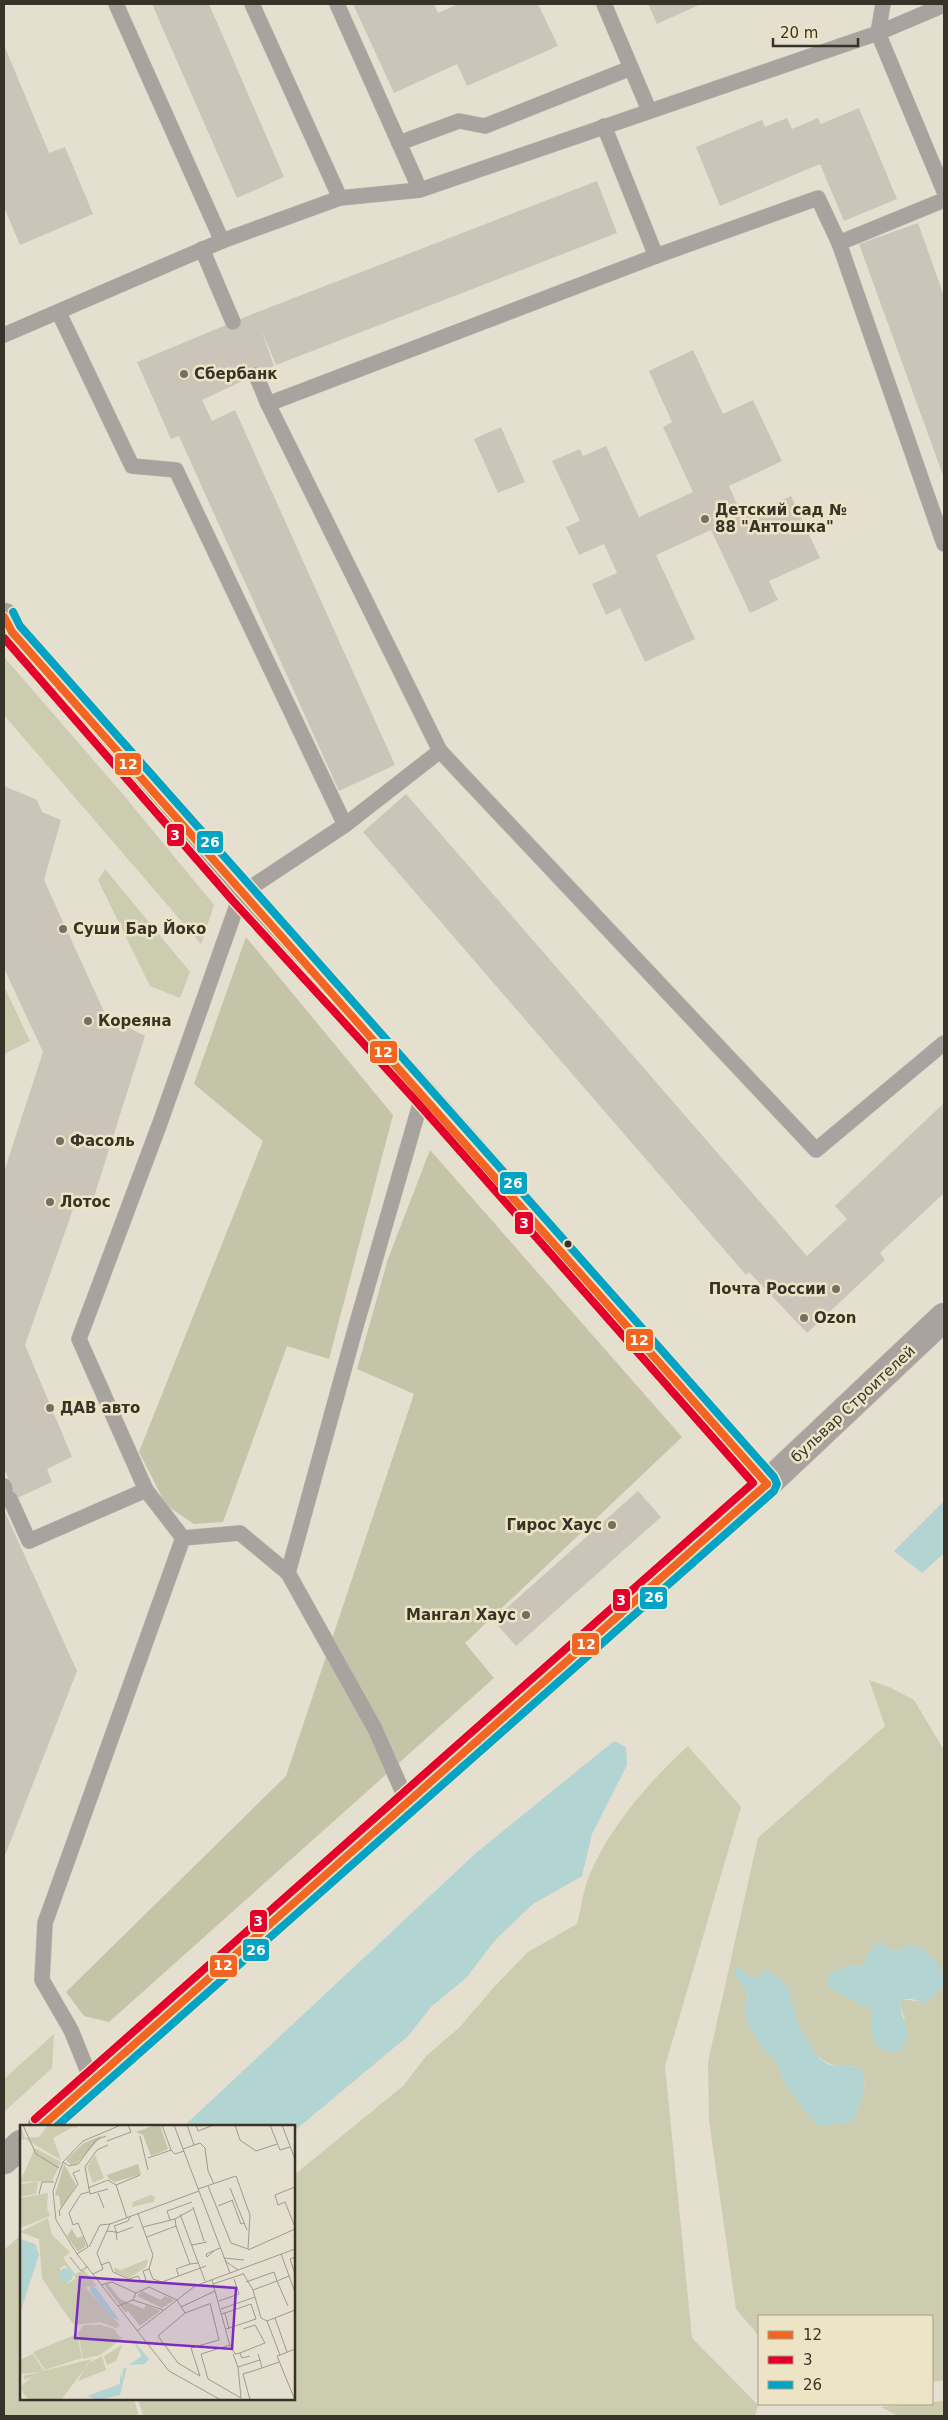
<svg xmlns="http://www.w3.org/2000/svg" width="948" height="2420" font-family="'DejaVu Sans',sans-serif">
<rect width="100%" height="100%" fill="#e4dfcf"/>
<!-- green -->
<g fill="#ccccb1" fill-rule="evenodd">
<polygon points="4,657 121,792 214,905 201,944 4,715"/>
<polygon points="105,869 190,972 180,998 150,986 98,880"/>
<polygon points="4,986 30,1041 4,1054"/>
<path d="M869 1680 891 1688 914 1700 944 1750V1980L942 1972 911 1945 893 1951 884 1944H874L863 1965 847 1966 827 1986 871 2006 872 2017 905 2019 900 2006 901 1999 924 2002 938 1993 944 1981V2380L932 2382V2316H759V2336L736 2309 709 2120 708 2062 758 1838 885 1726ZM744 1972 751 1977H759L791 1997C793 2018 807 2054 828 2063 837 2067 850 2066 859 2067 872 2082 859 2103 854 2120L844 2123 820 2126 782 2079 778 2064 761 2045 745 2005 748 1995 740 1980Z"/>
<path d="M688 1746 741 1807 665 2066 692 2338 758 2405 755 2416H143L138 2399H294V2175L403 2086 427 2055 459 2028 494 1987 528 1952 577 1924C581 1909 583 1891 589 1876 610 1826 649 1782 688 1746Z"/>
<polygon points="54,2034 52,2068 4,2112 4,2079"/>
<polygon points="21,2235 21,2399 134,2399 139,2416 4,2416 4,2250"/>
<polygon points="944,2401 944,2416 898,2416 881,2407"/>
</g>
<!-- forest -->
<g fill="#c4c4a8">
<polygon points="246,937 393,1115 329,1359 287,1346 223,1522 194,1524 166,1505 139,1452 263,1141 194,1084"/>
<polygon points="430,1150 682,1437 465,1643 494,1678 109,2022 84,2016 66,1992 286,1776 414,1394 357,1369 388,1259"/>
</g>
<!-- water -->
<g fill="#b2d4d2">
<polygon points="944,1501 944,1553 922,1573 894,1551"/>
<polygon points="614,1741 626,1747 627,1765 592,1834 582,1876 533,1904 496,1939 466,1978 432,2006 408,2036 294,2131 294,2126 184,2126 476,1853"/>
<path d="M874 1944H884L893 1951C898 1950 906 1945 911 1945 924 1945 946 1968 944 1981 943 1992 932 1997 924 2003L912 1999H901C897 2019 916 2027 901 2051 866 2055 873 2031 871 2006L864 2007 827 1986 829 1975 847 1966 863 1965Z"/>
<path d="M737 1967 751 1977H759L766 1969 788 1986 797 2021 810 2046 820 2059 830 2065 859 2067C872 2082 859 2103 854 2120L844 2123 820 2126 805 2111 782 2079 778 2064 761 2045 747 2022 745 2005 748 1995 740 1980 734 1976Z"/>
</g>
<!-- building -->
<g fill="#cbc5b9">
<polygon points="152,4 209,4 284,177 237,198"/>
<polygon points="353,4 434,4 438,13 458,4 538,4 558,46 467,86 457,64 394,93"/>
<polygon points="648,4 701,4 657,24"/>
<polygon points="4,45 49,153 65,147 93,214 20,245 4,207"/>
<polygon points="859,108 897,199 844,221 820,164 720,206 696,147 762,120 765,127 787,118 792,129 818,118 821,124"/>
<polygon points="597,181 617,233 276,365 261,329 274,366 202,400 212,421 235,410 395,765 339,791 179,436 171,439 137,362 255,313"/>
<polygon points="918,223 944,296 944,478 859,244"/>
<polygon points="693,350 723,414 753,400 782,461 729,486 743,518 791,496 820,558 769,581 778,600 750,613 711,530 656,555 695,639 645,662 620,608 606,615 592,584 617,573 604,544 579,555 566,527 580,521 552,461 580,449 583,456 606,446 639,517 693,492 663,427 672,422 649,371"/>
<polygon points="501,427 525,482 498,493 474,439"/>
<polygon points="4,786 37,800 42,812 61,820 44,880 106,1016 145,1036 92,1203 77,1198 25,1345 72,1457 47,1469 52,1482 17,1498 4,1489 12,1487 4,1469 4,1172 43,1052 4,968"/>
<polygon points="406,794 807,1256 847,1219 835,1206 944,1103 944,1193 880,1253 885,1260 807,1333 749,1272 746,1275 363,832"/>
<polygon points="638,1491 661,1517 516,1646 493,1620"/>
<polygon points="4,1510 77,1671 4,1858"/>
</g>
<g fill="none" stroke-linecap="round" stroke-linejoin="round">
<!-- lane casing -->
<g stroke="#c0bcaf" stroke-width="16">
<g id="lane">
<polyline points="116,4 222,241"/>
<polyline points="252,4 340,198"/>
<polyline points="337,4 420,190"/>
<polyline points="604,4 649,110"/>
<polyline points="883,4 878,33 944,191"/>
<polyline points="604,126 656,256"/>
<polyline points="399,143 459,121 485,126 631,68"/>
<polyline points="839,243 944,200"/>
<polyline points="202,249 233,322"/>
<polyline points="59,313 132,466 176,470 345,825"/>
<polyline points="4,335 222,241 340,198 420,190 878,33 944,5"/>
<polyline points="256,375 268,404 656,256 818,198 839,243 944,544"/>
<polyline points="440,751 816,1150 944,1043"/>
<polyline points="4,1486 5,1489"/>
<polyline points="10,1499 29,1541 146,1490"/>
<polyline points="183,1538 240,1533 288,1573 354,1333 423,1094"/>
<polyline points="288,1573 375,1729 408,1804"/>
<polyline points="92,2082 71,2030 42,1980 45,1923 183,1538 146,1490 79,1339 160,1123 241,894 345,825 440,751 268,404"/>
</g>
</g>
<!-- street casing -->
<g stroke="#c0bcaf" stroke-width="29">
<polyline id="street" points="767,1484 944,1317"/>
</g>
<!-- secondary casing -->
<g stroke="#c0bcaf" stroke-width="29">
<g id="secondary">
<polyline points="4,617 12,632 241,894 423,1094 767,1484 42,2126"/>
<polyline points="4,2160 21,2144"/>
</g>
</g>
<!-- lane -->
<use href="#lane" stroke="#a8a39f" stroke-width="15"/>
<!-- street -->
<use href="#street" stroke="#a8a39f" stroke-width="28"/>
<!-- secondary -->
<use href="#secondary" stroke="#a7a29b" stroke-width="28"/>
<!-- bus-1 casing -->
<g stroke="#ede4c6" stroke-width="11">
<g id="bus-1">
<path d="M4 617 12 632C262 918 516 1199 767 1484"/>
<polyline points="42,2126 767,1484"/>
</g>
</g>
<!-- bus-2 casing -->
<g stroke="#ede4c6" stroke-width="11">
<polyline id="bus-2" points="4,638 233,901 416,1101 753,1483 35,2119"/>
</g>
<!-- bus-3 casing -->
<g stroke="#ede4c6" stroke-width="11">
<path id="bus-3" d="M13 612 20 626C270 912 524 1193 774 1477L777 1484 774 1491 57 2126"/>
</g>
<!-- bus-1 -->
<use href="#bus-1" stroke="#f26522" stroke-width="8"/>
<!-- bus-2 -->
<use href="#bus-2" stroke="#e4002b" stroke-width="8"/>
<!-- bus-3 -->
<use href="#bus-3" stroke="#03a3c6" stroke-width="8"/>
</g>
<!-- markers -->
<g fill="#746f62" stroke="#ede4c6" stroke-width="2">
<circle cx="184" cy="374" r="5"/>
<circle cx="705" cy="519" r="5"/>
<circle cx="63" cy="929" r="5"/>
<circle cx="88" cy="1021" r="5"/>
<circle cx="60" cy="1141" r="5"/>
<circle cx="50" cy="1202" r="5"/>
<circle cx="836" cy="1289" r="5"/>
<circle cx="804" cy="1318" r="5"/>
<circle cx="50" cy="1408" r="5"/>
<circle cx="612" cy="1525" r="5"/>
<circle cx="526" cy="1615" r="5"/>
</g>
<circle fill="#373328" stroke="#ede4c6" stroke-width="2" cx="568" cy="1244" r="4.5"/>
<g text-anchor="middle" stroke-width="5" stroke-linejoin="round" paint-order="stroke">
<!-- poi labels -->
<g font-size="15" font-weight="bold" fill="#373328" stroke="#ede4c6" text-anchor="start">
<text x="194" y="379">Сбербанк</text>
<text x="715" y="515">Детский сад №<tspan x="715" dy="17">88 "Антошка"</tspan></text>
<text x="73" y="934">Суши Бар Йоко</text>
<text x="98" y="1026">Кореяна</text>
<text x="70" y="1146">Фасоль</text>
<text x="60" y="1207">Лотос</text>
<text x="826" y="1294" text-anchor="end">Почта России</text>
<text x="814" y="1323">Ozon</text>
<text x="60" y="1413">ДАВ авто</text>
<text x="602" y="1530" text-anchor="end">Гирос Хаус</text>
<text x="516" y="1620" text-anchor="end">Мангал Хаус</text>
</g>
<!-- street labels -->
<g font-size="15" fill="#373328" stroke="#ede4c6">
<text transform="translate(853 1404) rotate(-43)" y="5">бульвар Строителей</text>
</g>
</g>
<!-- overview -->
<g transform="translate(20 2125)">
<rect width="275" height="275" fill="#e4dfcf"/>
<path d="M0 0 5 13 19 12 28 0H56L57 4 53 2 33 13 41 35 5 14 0 15ZM15 23 41 37 32 56 0 57ZM75 30 84 53 73 58 67 42ZM18 57 16 69 0 72V59ZM28 68 27 83 30 91 0 103V73ZM131 70 135 72 134 77 112 82 113 77ZM28 93 32 110 50 127 43 133 55 149 64 145 77 161 65 162 100 200 96 203 80 197 54 200 39 179 22 153 19 114 0 107ZM45 140 56 153 49 158 40 152V143ZM128 134 126 142 109 153 95 147 94 142 101 145ZM64 200H80L94 204 100 212H104L80 230 63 234 58 208ZM57 209 62 233 25 245 13 227ZM102 220 96 236 87 240 84 231ZM13 229 24 246 4 249 0 247V235ZM82 231 86 245 58 256 67 239ZM72 234 41 275H9L3 268 1 261 13 251 5 255 3 251Z" fill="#ccccb1" fill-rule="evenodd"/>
<path d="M135 0H140L148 24 131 31 123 10 116 7ZM83 10 57 38 51 40 46 35 64 18ZM44 39 56 60 41 84 39 71 35 70ZM118 39 121 49 95 57 89 54 87 50ZM52 104 57 113 63 111 66 121 58 127 47 111ZM87 158 100 174 124 184 126 180 140 186 120 201 108 186 105 187 85 161ZM122 166 141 175 145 171 154 175 142 183 117 171Z" fill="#c4c4a8"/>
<path d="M0 114 15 119 19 130 0 188ZM39 150a7 7 0 1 1 14 0a7 7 0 1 1-14 0ZM71 161 76 163 100 196 92 192 70 166ZM112 214 129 234 125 239 109 240 122 231ZM107 242 100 270 78 275 67 271 100 259V248L102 254 103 244Z" fill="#b2d4d2"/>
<path fill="none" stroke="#9f9a8c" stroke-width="1" d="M3 0 16 29 39 43M101 0 63 16 43 37 33 66 36 95 57 129 149 246 201 275M154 0 210 148M167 0 174 20M176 0 178 6 194 0M215 0 220 15 236 26 257 19M250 0 260 25 270 22M262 0 275 34M120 11 128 45M87 16 111 7 108 0M163 24 180 18 185 23 188 46 194 59M151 25 155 29 164 26M128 33 151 25 142 0M43 37 49 41 58 39 76 15 86 11M96 60 107 93M275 62 255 70 258 80 265 77 275 102M68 63 88 55 96 60 120 50M210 63 227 105M88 64 70 69 65 42 77 25 88 20M178 64 216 51 230 90 228 124 211 118 188 61M78 68 84 83M19 69 22 57H34M212 75 221 99 224 98M198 81 213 75M173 82 184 116M118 89 133 130 129 144M160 89 185 156M40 91 39 86 58 59 53 48 60 45M150 95 147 86 172 77M94 101 97 108 113 102M94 101 108 96 110 92M156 101 170 139 179 138M123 102 155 94 173 84M87 106 96 107 97 115M127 112 156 101 155 94M172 120 187 117M69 122 80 100 90 99M228 125 275 104M194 126 187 132 186 129 200 123M57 129 68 122 58 98 53 100 49 88 61 69 69 67M261 129 275 167M50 132 61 146 67 142M275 132 270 134 275 149M204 133 224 135M205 136 218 145M81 140 89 137 93 147 109 154 118 151 121 156 126 155 123 146 129 144 133 154 142 157 186 141M223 148 233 165M73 149 83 144 77 128 90 99 179 66M159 151 156 144 170 139M192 155 210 221M226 157 254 147 257 156 269 151M193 159 223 149M81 160 92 157 116 168 129 162 157 175 165 188 189 179M116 168 113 175 143 185M199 176 219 169 214 154M98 181 113 175M268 181 257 156 233 165 241 193 247 196 260 230 257 231 275 275M161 182 195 166M201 184 235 172M205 188 209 204M202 189 231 179 236 194 206 204M255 193 267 227M247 196 275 185M223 204 235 200 245 218 220 228 222 233 230 231M117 206 175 161 275 124M213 229 218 242 240 235 238 229M260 230 275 224M240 235 242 243 259 237M158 238 180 251 171 223 199 215 190 178M158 238 138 211 165 188M218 242 221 273 188 254 181 229 210 220 215 229 220 228M230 275 223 249 242 243"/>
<path fill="#7b2cbf" fill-opacity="0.15" stroke="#7b2cbf" stroke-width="2.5" d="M60 152 216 163 212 224 55 213Z"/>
<rect width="275" height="275" fill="none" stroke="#373328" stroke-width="2.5"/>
</g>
<g stroke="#ede4c6" stroke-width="2">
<rect x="114" y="752" width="28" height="24" rx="5" fill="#f26522"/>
<rect x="166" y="823" width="19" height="24" rx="5" fill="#e4002b"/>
<rect x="196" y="830" width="28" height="24" rx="5" fill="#03a3c6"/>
<rect x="369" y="1040" width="29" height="24" rx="5" fill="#f26522"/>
<rect x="499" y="1171" width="29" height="24" rx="5" fill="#03a3c6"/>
<rect x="514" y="1211" width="20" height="24" rx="5" fill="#e4002b"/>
<rect x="625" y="1328" width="29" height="24" rx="5" fill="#f26522"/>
<rect x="639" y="1586" width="29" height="24" rx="5" fill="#03a3c6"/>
<rect x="612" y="1588" width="19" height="24" rx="5" fill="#e4002b"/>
<rect x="571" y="1632" width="29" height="24" rx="5" fill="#f26522"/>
<rect x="249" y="1909" width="19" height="24" rx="5" fill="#e4002b"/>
<rect x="242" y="1938" width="28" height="24" rx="5" fill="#03a3c6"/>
<rect x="209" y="1954" width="29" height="24" rx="5" fill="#f26522"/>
</g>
<g font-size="14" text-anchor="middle" font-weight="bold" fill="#fff">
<text x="128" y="769">12</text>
<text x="175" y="840">3</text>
<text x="210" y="847">26</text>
<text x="383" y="1057">12</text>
<text x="513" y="1188">26</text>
<text x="524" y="1228">3</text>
<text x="639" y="1345">12</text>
<text x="654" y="1602">26</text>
<text x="621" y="1605">3</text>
<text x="586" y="1649">12</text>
<text x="258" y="1926">3</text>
<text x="256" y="1955">26</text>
<text x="223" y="1970">12</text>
</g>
<!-- border -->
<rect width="948" height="2420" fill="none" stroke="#373328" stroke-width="10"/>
<!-- legend -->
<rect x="758" y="2315" width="175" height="90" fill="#ede4c6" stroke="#a49d87"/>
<rect x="768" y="2331" width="25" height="8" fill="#f26522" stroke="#a49d87"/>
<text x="803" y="2340" font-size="15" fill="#373328">12</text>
<rect x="768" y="2356" width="25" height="8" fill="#e4002b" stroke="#a49d87"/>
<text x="803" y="2365" font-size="15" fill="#373328">3</text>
<rect x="768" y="2381" width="25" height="8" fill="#03a3c6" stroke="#a49d87"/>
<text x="803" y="2390" font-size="15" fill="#373328">26</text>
<!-- scale -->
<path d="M773 38v8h85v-8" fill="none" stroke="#373328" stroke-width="2.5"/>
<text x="780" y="38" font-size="15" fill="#373328" stroke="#ede4c6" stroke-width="4" paint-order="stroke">20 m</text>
</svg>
